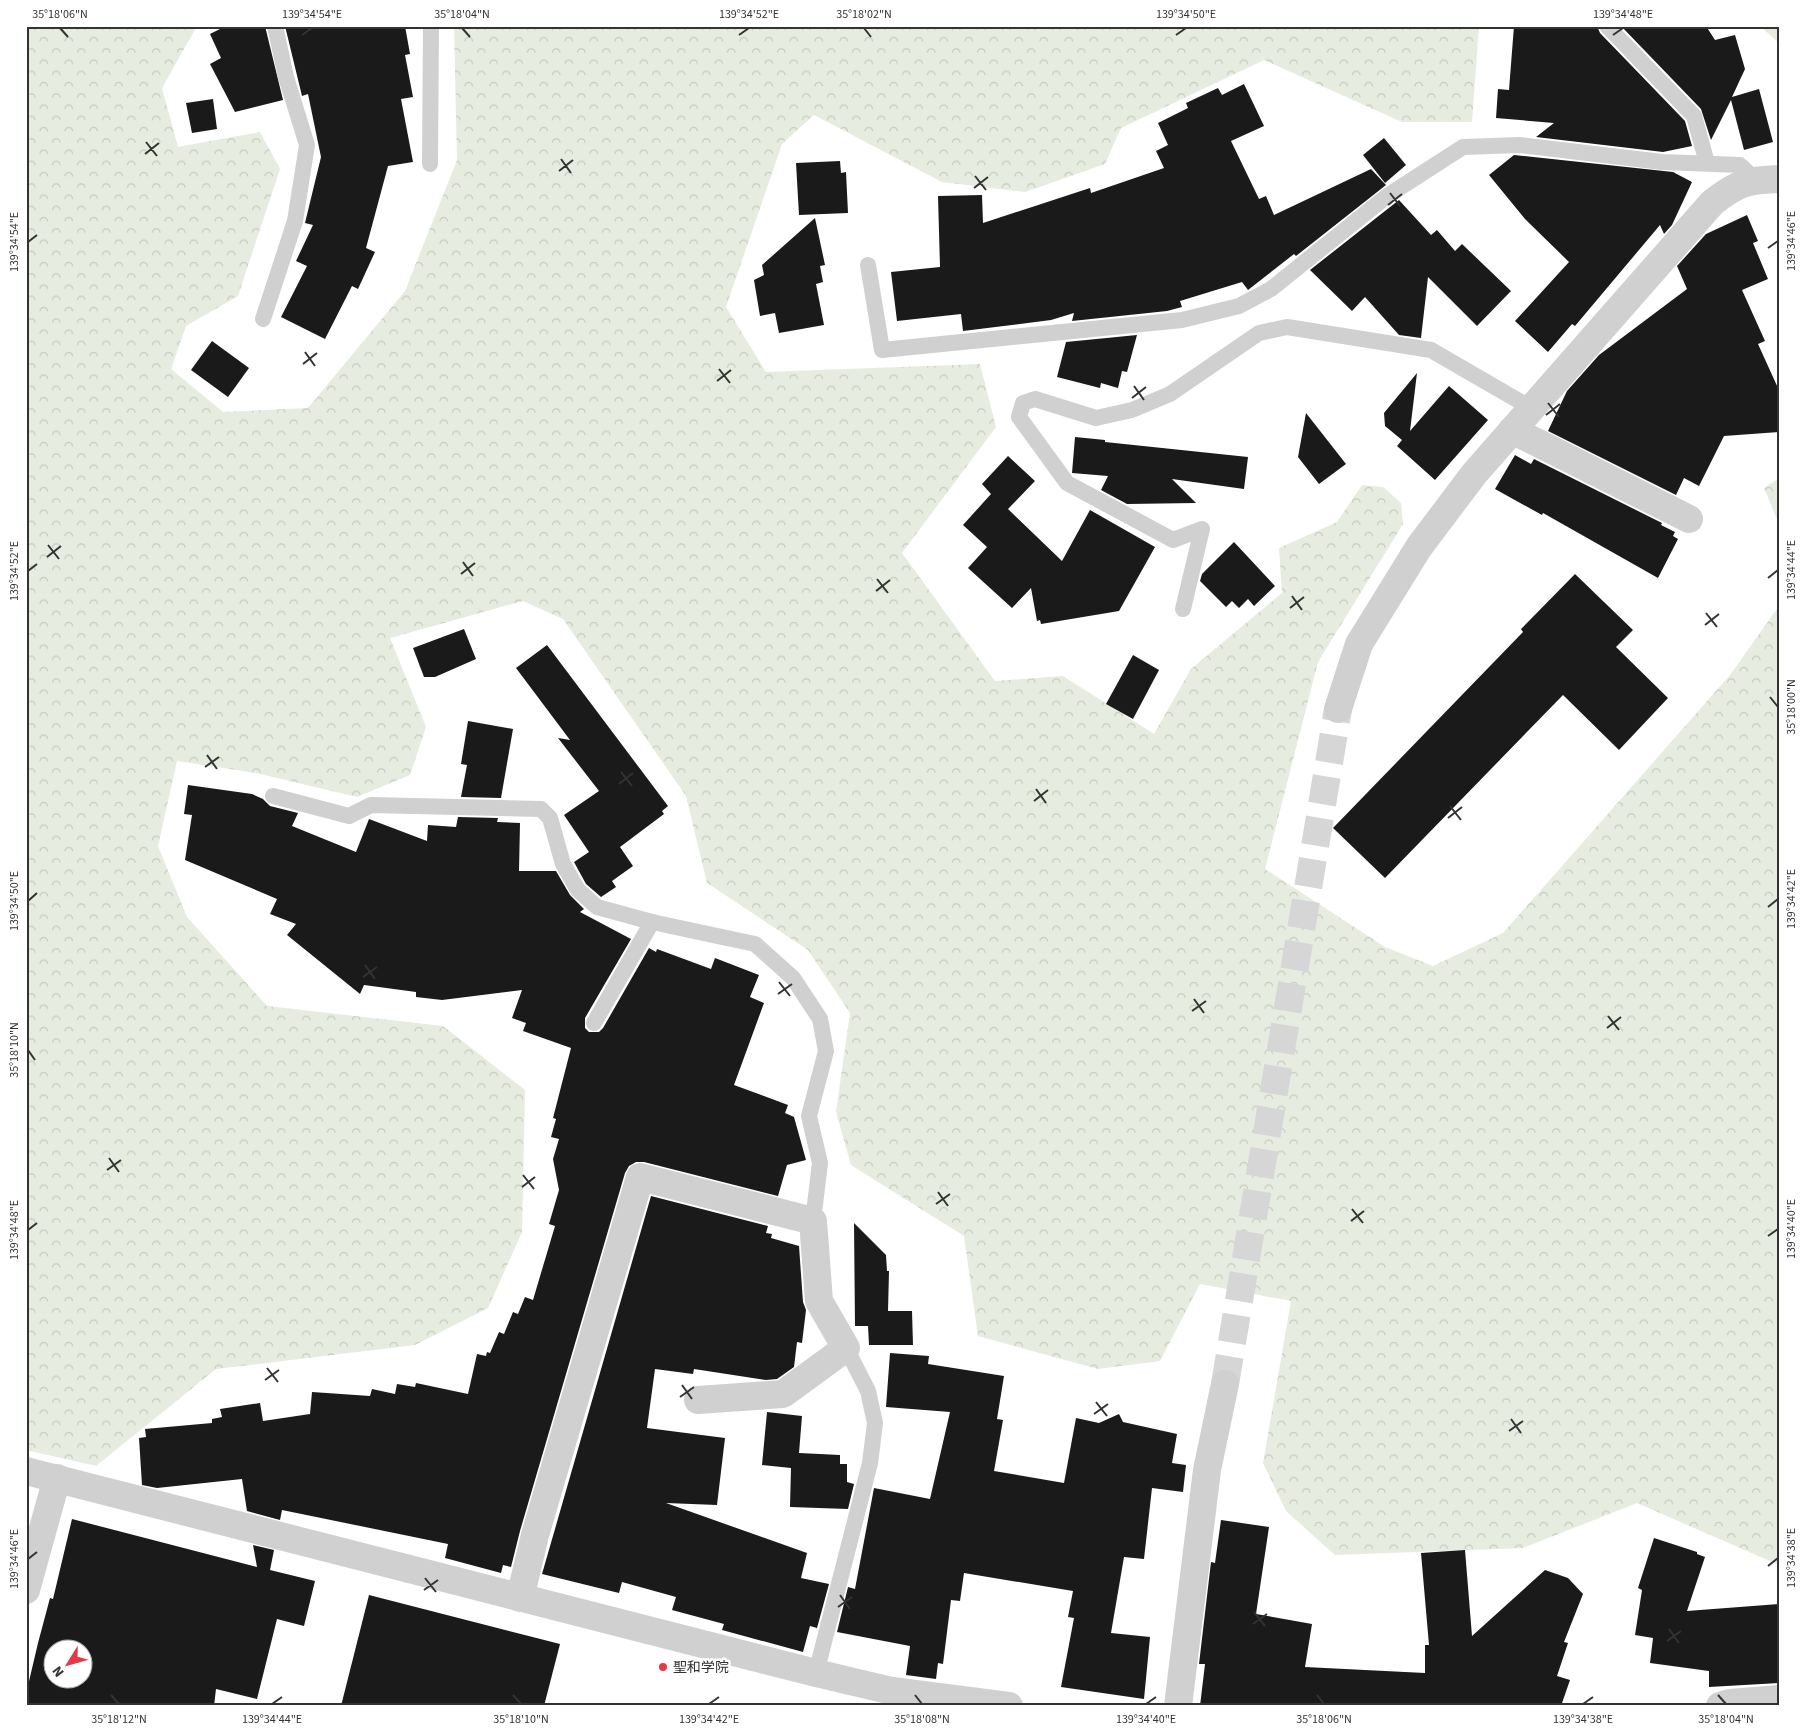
<svg xmlns="http://www.w3.org/2000/svg" width="1805" height="1732" font-family="'Source Sans 3','Noto Sans JP',sans-serif">
<defs>
<pattern id="forest-crowns" width="20" height="18" patternUnits="userSpaceOnUse" patternTransform="scale(1.25)"><rect width="20" height="18" fill="#e6ecdf"/><path d="M2 6a3 3 0 1 1 6 0M12 15a3 3 0 1 1 6 0" fill="none" stroke="#c6cbc0"/></pattern>
</defs>
<rect width="100%" height="100%" fill="#fff"/>
<!-- forest -->
<g fill="url(#forest-crowns)">
<polygon points="26,26 197,26 162,88 178,147 260,132 280,169 238,296 186,326 171,369 223,412 308,408 405,291 457,160 454,26 1479,26 1472,122 1402,122 1264,60 1121,128 1105,164 1025,192 942,182 814,115 782,144 726,307 766,372 980,364 996,427 902,553 995,681 1063,676 1154,734 1191,669 1282,593 1279,548 1337,522 1362,485 1383,487 1401,503 1403,524 1318,662 1265,869 1385,947 1433,966 1503,933 1730,675 1779,606 1779,1565 1637,1503 1523,1548 1335,1555 1286,1511 1263,1463 1291,1301 1200,1284 1160,1361 1098,1369 978,1336 964,1236 851,1165 836,1112 850,1013 808,950 707,883 686,796 563,619 523,601 390,638 426,727 410,775 357,797 256,773 177,761 158,846 187,917 267,1006 443,1026 525,1090 522,1232 488,1308 415,1345 216,1369 96,1466 26,1450"/>
<polygon points="1759,26 1779,26 1779,43 1761,27"/>
<polygon points="1779,478 1779,524 1764,488"/>
</g>
<!-- building -->
<g fill="#1a1a1a" fill-rule="evenodd">
<polygon points="226,26 265,26 283,100 235,112 210,64 221,58 210,34"/>
<polygon points="285,26 405,26 410,54 405,55 413,97 401,99 413,162 388,166 366,248 375,252 358,289 352,286 325,339 281,317 307,266 296,261 313,225 305,223 321,157 308,94 302,96"/>
<polygon points="1514,26 1597,26 1600,33 1685,121 1692,146 1663,152 1536,137 1554,123 1496,118 1498,89 1509,90"/>
<polygon points="1621,26 1706,26 1715,40 1735,35 1745,69 1732,97 1759,89 1773,142 1744,150 1731,100 1711,140 1701,109"/>
<polygon points="1244,84 1264,126 1231,141 1259,199 1266,196 1274,215 1371,169 1386,185 1296,256 1294,254 1248,290 1242,282 1180,301 1182,307 1167,311 1072,321 1074,313 1051,320 963,331 961,314 897,321 891,272 940,267 938,196 982,195 983,223 1090,188 1091,193 1164,168 1156,151 1168,145 1158,123 1188,108 1186,103 1218,88 1222,95"/>
<polygon points="213,99 217,129 192,133 186,103"/>
<polygon points="1384,138 1406,165 1385,183 1363,155"/>
<polygon points="1514,155 1673,172 1692,182 1672,225 1664,234 1660,225 1575,326 1572,324 1548,352 1515,321 1569,262 1525,219 1489,175"/>
<polygon points="840,161 841,173 846,172 848,213 799,215 796,163"/>
<polygon points="1399,200 1431,235 1437,230 1455,251 1462,244 1511,291 1477,326 1428,277 1421,338 1399,335 1365,297 1352,311 1310,270"/>
<polygon points="1747,215 1758,241 1753,243 1768,279 1742,290 1765,341 1758,344 1778,388 1779,432 1724,436 1699,486 1684,478 1676,495 1548,431 1567,391 1599,355 1687,289 1677,266 1706,234"/>
<polygon points="815,218 825,265 820,266 823,282 816,284 824,325 779,333 775,313 760,316 754,280 764,275 762,265"/>
<polygon points="1137,335 1127,372 1122,371 1118,388 1101,383 1100,388 1057,377 1066,342"/>
<polygon points="212,341 249,368 228,397 191,370"/>
<polygon points="1417,373 1410,431 1449,386 1488,420 1435,480 1397,446 1402,440 1385,426 1384,413"/>
<polygon points="1306,413 1346,464 1319,484 1298,457"/>
<polygon points="1075,437 1105,440 1105,442 1248,457 1244,489 1172,479 1196,503 1127,504 1101,490 1108,476 1072,473"/>
<polygon points="1515,455 1531,464 1534,459 1662,523 1661,525 1675,532 1673,536 1678,539 1658,578 1543,513 1542,515 1495,489"/>
<polygon points="1008,456 1035,481 1008,509 1062,561 1090,510 1155,547 1119,611 1041,624 1040,620 1037,621 1031,588 1012,608 968,568 987,547 963,525 991,494 982,484"/>
<polygon points="1234,542 1275,586 1254,606 1248,599 1239,608 1232,601 1226,607 1200,581 1202,574"/>
<polygon points="1575,574 1633,630 1616,647 1668,698 1619,750 1563,695 1385,878 1333,828 1523,632 1521,629"/>
<polygon points="464,629 476,659 435,677 424,677 413,648"/>
<polygon points="547,645 668,806 662,811 664,814 620,847 633,866 612,881 616,887 601,897 586,884 574,862 589,852 564,815 599,791 558,738 570,740 516,668"/>
<polygon points="1133,655 1159,670 1133,719 1106,704"/>
<polygon points="468,721 513,729 501,798 461,797 467,765 461,764"/>
<polygon points="188,785 252,794 263,799 270,806 298,813 292,826 356,852 369,819 427,841 428,825 456,827 458,817 498,818 497,822 520,823 519,871 556,871 570,895 584,909 580,912 631,939 585,1018 585,1028 589,1032 599,1032 603,1028 649,948 656,952 657,949 711,969 715,958 759,975 750,997 764,1003 734,1085 788,1105 785,1113 794,1117 806,1160 787,1165 778,1196 644,1162 636,1162 629,1166 625,1173 520,1531 511,1567 503,1565 501,1573 445,1558 448,1544 282,1510 280,1520 247,1511 242,1479 157,1488 142,1485 139,1438 146,1437 145,1429 212,1423 212,1419 222,1417 220,1409 260,1403 263,1421 310,1414 312,1392 370,1396 372,1389 395,1394 397,1384 415,1387 416,1383 468,1394 477,1354 486,1356 487,1352 490,1353 499,1332 504,1334 513,1312 518,1314 525,1297 533,1300 555,1226 549,1224 559,1190 553,1159 559,1139 551,1137 556,1119 553,1118 571,1048 523,1031 526,1023 512,1018 522,990 442,1000 416,997 416,992 364,985 360,994 287,935 296,924 270,914 277,899 185,860 192,815 184,814"/>
<polygon points="651,1196 768,1226 766,1233 772,1234 771,1238 799,1246 803,1302 806,1310 802,1343 797,1342 794,1367 777,1379 766,1380 694,1369 693,1374 655,1369 647,1428 725,1438 717,1505 666,1503 807,1553 801,1578 829,1584 817,1628 810,1626 803,1652 722,1630 724,1624 672,1610 676,1597 622,1582 619,1593 542,1574"/>
<polygon points="854,1223 886,1255 887,1271 889,1271 888,1311 912,1311 913,1345 869,1345 868,1326 855,1326"/>
<polygon points="890,1353 929,1356 928,1364 1004,1376 997,1419 1003,1420 994,1471 1064,1483 1076,1418 1099,1423 1119,1414 1123,1422 1177,1434 1172,1463 1186,1465 1183,1492 1152,1488 1144,1559 1124,1557 1111,1633 1150,1637 1144,1699 1061,1687 1074,1618 1068,1617 1073,1591 964,1573 960,1601 951,1600 943,1664 938,1663 936,1679 906,1675 910,1646 837,1632 848,1587 855,1589 874,1488 930,1499 950,1412 886,1407"/>
<polygon points="767,1412 802,1416 799,1453 840,1455 840,1464 847,1464 847,1482 854,1484 848,1509 790,1507 791,1468 762,1465"/>
<path d="M72 1519 257 1567 253 1545 274 1550 270 1570 315 1581 304 1626 277 1619 257 1699 216 1689 214 1706H26V1694L38 1643 50 1598 53 1599ZM52 1650H82V1680H52Z"/>
<polygon points="1221,1520 1269,1527 1256,1614 1312,1624 1305,1667 1425,1673 1425,1645 1429,1645 1421,1553 1465,1550 1472,1636 1545,1570 1568,1578 1583,1594 1564,1642 1568,1643 1557,1676 1570,1680 1561,1706 1200,1706 1205,1664 1199,1664 1211,1562 1215,1563"/>
<polygon points="1654,1538 1697,1552 1697,1554 1705,1557 1687,1611 1779,1604 1779,1683 1709,1687 1709,1671 1650,1663 1653,1638 1635,1635 1642,1590 1638,1588"/>
<polygon points="369,1595 560,1644 544,1706 341,1706"/>
</g>
<g fill="none" stroke-linecap="round" stroke-linejoin="round">
<!-- street-tunnel -->
<polyline stroke="#d6d6d6" stroke-width="28" stroke-dasharray="28 14" stroke-linecap="butt" points="1225,1384 1338,709"/>
<!-- lane -->
<g stroke="#d0d0d0" stroke-width="16">
<polyline points="1607,26 1694,116 1707,163"/>
<polyline points="430,164 431,26"/>
<polyline points="868,265 882,350 1182,320 1239,306 1271,289 1387,196 1463,147 1520,145 1662,162 1740,165 1756,180"/>
<polyline points="263,319 295,221 307,145 286,77 275,26"/>
<polyline points="1183,609 1202,529 1173,540 1067,483 1019,417 1023,403 1035,399 1096,418 1132,410 1170,394 1259,333 1287,327 1431,350 1531,408"/>
<polyline points="273,796 349,816 371,805 541,809 550,818 563,864 578,890 597,907 652,922 755,944 793,978 820,1019 826,1051 809,1116 820,1163 813,1221"/>
<polyline points="594,1023 652,922"/>
<polyline points="816,1673 870,1463 875,1423 868,1391 846,1348"/>
</g>
<!-- street -->
<g stroke="#d0d0d0" stroke-width="28">
<polyline points="1512,430 1689,519"/>
<path d="M1338 709 1359 644 1419 547 1474 474 1712 203C1737 183 1747 180 1779 179"/>
<polyline points="26,1471 816,1673 892,1691 1009,1706"/>
<polyline points="26,1590 57,1478"/>
<polyline points="520,1598 535,1535 640,1177 813,1221 819,1301 846,1348 783,1394 698,1400"/>
<polyline points="1178,1706 1207,1470 1225,1384"/>
<polyline points="1720,1706 1730,1703 1779,1699"/>
</g>
</g>
<!-- ticks -->
<path fill="none" stroke="#333" stroke-width="2" d="M60 28 68 37M462 28 470 37M864 28 871 37M302 35 312 28M739 35 749 28M1176 35 1186 28M1613 35 1623 28M146 142 157 156M145 154 159 143M561 159 571 173M559 171 573 160M975 176 986 190M974 188 988 177M1390 193 1400 206M1388 205 1402 194M28 242 37 235M1768 248 1778 241M305 352 315 366M303 364 317 353M719 369 730 383M717 381 731 370M1134 386 1144 400M1132 398 1146 387M1548 403 1559 417M1546 415 1560 404M48 545 59 559M47 557 61 546M463 562 473 576M28 571 37 564M461 574 475 563M1768 578 1778 570M877 579 888 593M876 591 890 580M1292 596 1302 610M1290 608 1304 597M1706 613 1717 627M1705 625 1719 614M1770 697 1778 707M207 755 217 769M205 767 219 757M621 772 632 786M619 784 633 773M1036 789 1046 803M1034 801 1048 790M1450 806 1461 820M1448 818 1462 807M28 901 37 893M1768 907 1778 899M365 965 375 979M363 977 377 967M779 982 790 996M778 994 792 984M1194 999 1204 1013M1192 1011 1206 1001M1608 1016 1619 1030M1607 1028 1621 1017M28 1050 35 1060M109 1158 119 1172M107 1170 121 1160M523 1175 534 1189M522 1187 535 1177M938 1192 948 1206M936 1204 950 1194M1352 1209 1363 1223M1351 1221 1364 1211M28 1230 37 1223M1768 1236 1778 1229M267 1368 278 1382M265 1380 279 1370M682 1385 692 1399M680 1397 694 1387M1096 1402 1107 1416M1094 1414 1108 1404M1511 1419 1521 1433M1509 1431 1523 1421M28 1559 37 1552M1768 1566 1778 1558M425 1578 436 1592M424 1590 438 1580M840 1595 850 1609M838 1607 852 1597M1254 1612 1265 1626M1253 1624 1267 1614M1669 1629 1679 1643M1667 1641 1681 1631M111 1695 119 1704M513 1695 521 1704M915 1695 922 1704M1317 1695 1324 1704M1718 1695 1726 1704M272 1704 282 1697M709 1704 719 1697M1146 1704 1156 1697M1583 1704 1593 1697"/>
<!-- markers -->
<circle fill="#e63946" stroke="#fff" stroke-width="2" cx="663" cy="1667" r="5"/>
<g text-anchor="middle" stroke-width="5" stroke-linejoin="round" paint-order="stroke">
<!-- poi labels -->
<g font-size="14" fill="#333" stroke="#fff" text-anchor="start">
<text x="673" y="1672">聖和学院</text>
</g>
</g>
<!-- border -->
<rect width="1805" height="1732" fill="none" stroke="#ffffff" stroke-width="55"/>
<!-- north arrow -->
<g transform="translate(68 1664) rotate(233)"><circle r="24" fill="#ffffff" stroke="#adadad"/>
<path d="M0-4L9 19L0 12L-9 19Z" fill="#e63946"/>
<text y="-8" font-size="14" font-weight="bold" text-anchor="middle" fill="#333333">N</text>
</g>
<rect x="28" y="28" width="1750" height="1676" fill="none" stroke="#333" stroke-width="2"/>
<g font-size="12" text-anchor="middle" fill="#333">
<text x="60" y="18">35°18'06"N</text>
<text x="312" y="18">139°34'54"E</text>
<text x="462" y="18">35°18'04"N</text>
<text x="749" y="18">139°34'52"E</text>
<text x="864" y="18">35°18'02"N</text>
<text x="1186" y="18">139°34'50"E</text>
<text x="1623" y="18">139°34'48"E</text>
<text transform="translate(1791 241) rotate(-90)" y="4">139°34'46"E</text>
<text transform="translate(14 242) rotate(-90)" y="4">139°34'54"E</text>
<text transform="translate(1791 570) rotate(-90)" y="4">139°34'44"E</text>
<text transform="translate(14 571) rotate(-90)" y="4">139°34'52"E</text>
<text transform="translate(1791 707) rotate(-90)" y="4">35°18'00"N</text>
<text transform="translate(1791 899) rotate(-90)" y="4">139°34'42"E</text>
<text transform="translate(14 901) rotate(-90)" y="4">139°34'50"E</text>
<text transform="translate(14 1050) rotate(-90)" y="4">35°18'10"N</text>
<text transform="translate(1791 1229) rotate(-90)" y="4">139°34'40"E</text>
<text transform="translate(14 1230) rotate(-90)" y="4">139°34'48"E</text>
<text transform="translate(1791 1558) rotate(-90)" y="4">139°34'38"E</text>
<text transform="translate(14 1559) rotate(-90)" y="4">139°34'46"E</text>
<text x="119" y="1723">35°18'12"N</text>
<text x="272" y="1723">139°34'44"E</text>
<text x="521" y="1723">35°18'10"N</text>
<text x="709" y="1723">139°34'42"E</text>
<text x="922" y="1723">35°18'08"N</text>
<text x="1146" y="1723">139°34'40"E</text>
<text x="1324" y="1723">35°18'06"N</text>
<text x="1583" y="1723">139°34'38"E</text>
<text x="1726" y="1723">35°18'04"N</text>
</g>
</svg>
